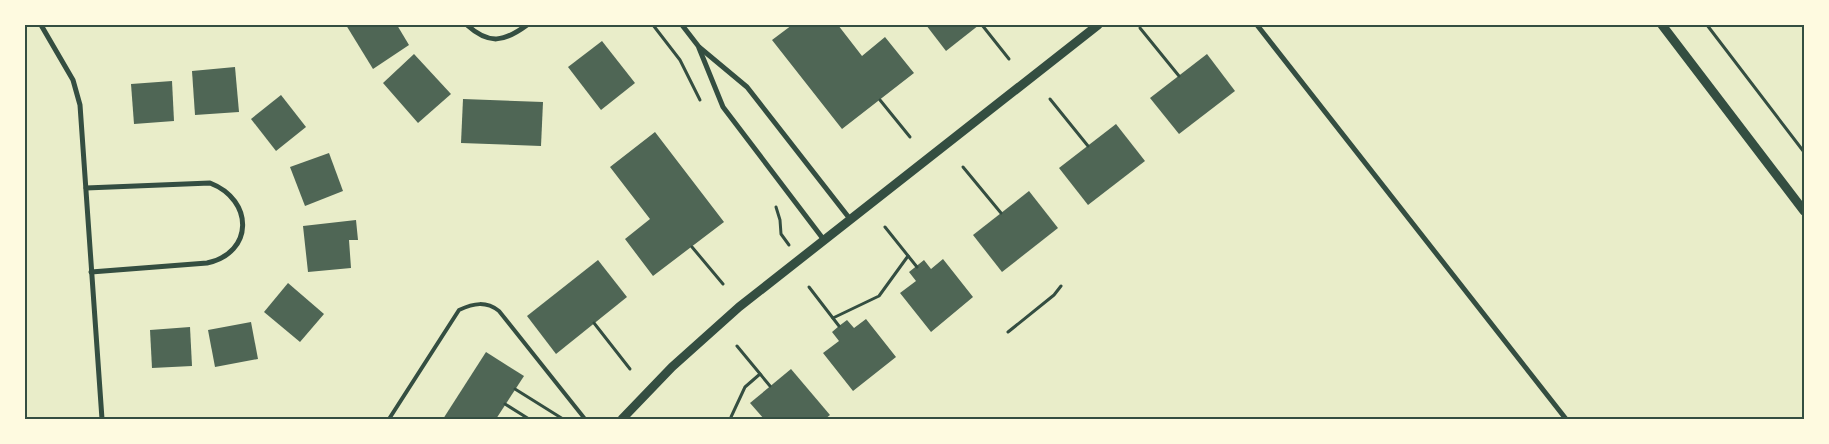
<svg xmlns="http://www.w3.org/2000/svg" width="1829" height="444" font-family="'PT Sans Narrow',sans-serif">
<rect width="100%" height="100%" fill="#e9edc9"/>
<!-- building -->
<g fill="#4f6655">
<polygon points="346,25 397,25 409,45 373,69"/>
<polygon points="792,25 838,25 862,56 885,37 914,73 842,129 772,40"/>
<polygon points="926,25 979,25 946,51"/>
<polygon points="602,41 635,83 601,110 568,67"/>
<polygon points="414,54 451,94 418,123 383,83"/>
<polygon points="1207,54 1235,91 1179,134 1150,98"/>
<polygon points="235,67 239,112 195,115 192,71"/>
<polygon points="172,81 174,121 134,124 131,84"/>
<polygon points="281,95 306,127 276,151 251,119"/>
<polygon points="463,99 543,102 541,146 461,143"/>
<polygon points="1116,124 1145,161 1088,205 1059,168"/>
<polygon points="655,132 724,222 653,276 625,239 650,219 610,167"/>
<polygon points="329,153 343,191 305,206 290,167"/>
<polygon points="1029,191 1058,228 1002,272 973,235"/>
<polygon points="356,220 358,240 349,240 351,268 308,272 303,226"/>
<polygon points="943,259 973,297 931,332 900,293 916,281 909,272 924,260 931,269"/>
<polygon points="598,260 627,297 556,354 527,316"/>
<polygon points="288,283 324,314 300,342 264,312"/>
<polygon points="866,319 896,357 853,391 823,353 839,341 832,332 839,326 847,320 854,328"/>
<polygon points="251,322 258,359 215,367 208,330"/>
<polygon points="190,327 192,366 152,368 150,330"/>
<polygon points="486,352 524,376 496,419 443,419"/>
<polygon points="791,369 830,415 825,419 764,419 750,403"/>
</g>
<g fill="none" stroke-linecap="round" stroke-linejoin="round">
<!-- path -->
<g stroke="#344e41" stroke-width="3">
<polyline points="653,25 680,60 700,100"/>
<polyline points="982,25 1009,59"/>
<polyline points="1707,25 1804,152"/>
<polyline points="1140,28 1179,76"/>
<polyline points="1050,99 1088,146"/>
<polyline points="880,100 910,137"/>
<polyline points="963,167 1001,213"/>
<polyline points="776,207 780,220 781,234 789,245"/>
<polyline points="885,227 917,267"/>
<polyline points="692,247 723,284"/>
<polyline points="809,287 839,326"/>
<polyline points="833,318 879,296 908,256"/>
<polyline points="594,323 630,369"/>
<polyline points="1008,332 1054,295 1061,286"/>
<polyline points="737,346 770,386"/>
<polyline points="515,389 563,419"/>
<polyline points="505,404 529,419"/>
<polyline points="731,417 745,387 760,374"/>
<polyline points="659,419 660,419"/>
</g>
<!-- service -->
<path stroke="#344e41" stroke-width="4" d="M389 419 459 310C474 303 486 301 499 311L585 419"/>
<!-- minor -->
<g stroke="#344e41" stroke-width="5">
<polyline points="41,25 73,80 80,105 102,419"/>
<path d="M467 25C489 45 504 42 527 25"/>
<polyline points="682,25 699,47 747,87 850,219"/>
<polyline points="1257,25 1566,419"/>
<polyline points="699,48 723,107 824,240"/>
<path d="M86 188 210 183C254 200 254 253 207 263L91 272"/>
</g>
<!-- tertiary -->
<g stroke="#344e41" stroke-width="9">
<polyline points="1662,25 1804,211"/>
<polyline points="622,419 672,367 739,307 1098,25"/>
</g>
</g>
<!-- border -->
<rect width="1829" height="444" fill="none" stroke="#fefae0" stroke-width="52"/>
<rect x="26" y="26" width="1777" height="392" fill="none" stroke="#344e41" stroke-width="2"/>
</svg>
